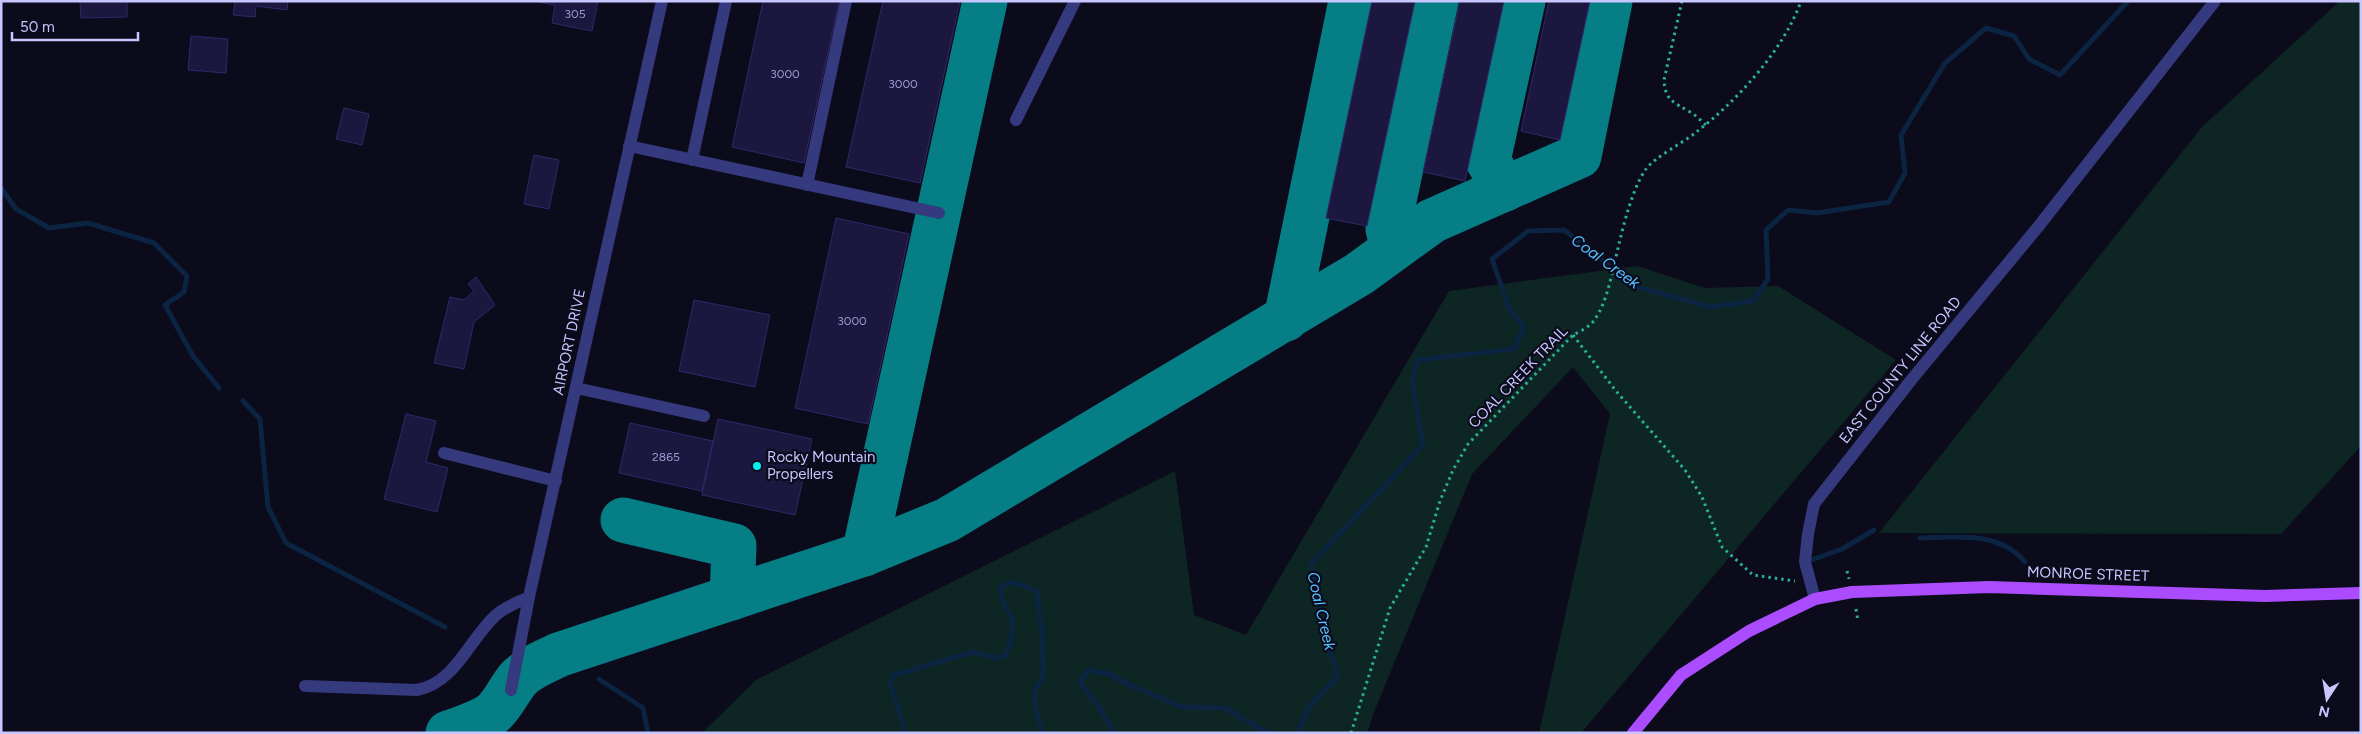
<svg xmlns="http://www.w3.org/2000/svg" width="2362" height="734" font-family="Figtree,sans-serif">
<rect width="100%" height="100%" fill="#0c0b1c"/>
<!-- green -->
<g fill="#0e2623">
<polygon points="2340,1 2361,1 2361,446 2281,534 1879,533 2202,127"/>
<polygon points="1637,266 1705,288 1778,286 1896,360 1581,733 1539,733 1610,414 1573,367 1472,474 1374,712 1367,733 702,733 756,680 1175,471 1194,615 1246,635 1449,291"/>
</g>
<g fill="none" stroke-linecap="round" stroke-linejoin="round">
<!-- stream -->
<g stroke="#0a2441" stroke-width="5">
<polyline points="1,188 16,209 49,228 88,223 154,243 187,276 184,292 165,305 193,356 219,388"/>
<polyline points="243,401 260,419 268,507 286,543 445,627"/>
<path d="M1920 538C1956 537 2000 531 2025 562"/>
<polyline points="1806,562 1842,549 1874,530"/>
<polyline points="599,679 643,708 648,733"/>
<path d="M906 733 890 683 894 675 973 652 995 658 1005 656C1010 644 1014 633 1012 620 1009 607 1001 607 1000 587L1013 582 1037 591 1042 633 1043 677 1035 691V706L1042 733"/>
<polyline points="1114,733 1098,705 1080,683 1088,670 1110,674 1127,684 1182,707 1225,708 1268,733"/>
<polyline points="1298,733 1309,707 1338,676 1321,622 1311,564 1423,445 1412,381 1418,360 1514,349 1524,327 1509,308 1492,259 1528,231 1564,230 1637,287 1711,307 1753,301 1768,279 1766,230 1788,210 1817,213 1889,202 1905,173 1901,135 1945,63 1986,28 2014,36 2029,59 2060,75 2128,1"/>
</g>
<!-- taxiway -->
<g stroke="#067e86" stroke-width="45">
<polyline points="1505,189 1488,161 1523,1"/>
<polyline points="1393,249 1388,229 1436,1"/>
<polyline points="1286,319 1351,1"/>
<polyline points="623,520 734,546 732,598"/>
<polyline points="864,554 985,1"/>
<path d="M448 733C463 728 479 723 492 714 503 705 508 691 518 679 528 668 545 662 558 655L864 554 947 520 1359 274 1432 221 1579 156 1610 1"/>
</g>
</g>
<!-- building -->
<g fill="#1b173e" stroke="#2f286a">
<polygon points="80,1 127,1 127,17 81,18"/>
<polygon points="235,1 288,1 287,10 256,6 255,17 233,15"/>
<polygon points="598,1 592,31 552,23 555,5 538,2"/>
<polygon points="763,1 839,1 804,163 732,147"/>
<polygon points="883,1 960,1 920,183 846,167"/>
<polygon points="1372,1 1415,1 1367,226 1326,218"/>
<polygon points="1460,1 1504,1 1465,181 1423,172"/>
<polygon points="1549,1 1590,1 1560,140 1521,131"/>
<polygon points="191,36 228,39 226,73 188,70"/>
<polygon points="344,108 369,114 362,145 336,139"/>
<polygon points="534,155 559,160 549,209 524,204"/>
<polygon points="836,218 909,234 868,424 795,408"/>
<polygon points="476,277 495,305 474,322 464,369 434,363 450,297 464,300 474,291 468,284"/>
<polygon points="694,300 770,315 755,387 679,371"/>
<polygon points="406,414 436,421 426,462 448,468 437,512 384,499"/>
<polygon points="718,419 812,439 795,515 702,495"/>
<polygon points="630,423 713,441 702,491 619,473"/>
</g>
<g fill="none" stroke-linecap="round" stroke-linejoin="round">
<!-- path -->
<g stroke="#2aaf9a" stroke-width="3" stroke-dasharray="2.5 4" stroke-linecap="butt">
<path d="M1682 1 1664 80C1665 101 1674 102 1690 112 1696 115 1701 121 1706 125"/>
<polyline points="1573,335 1616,391 1685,470 1702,497 1722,547 1753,575 1795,581"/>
<polyline points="1847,571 1849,579"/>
<polyline points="1856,609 1858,621"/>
<path d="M1351 733 1390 608 1426 547 1440 501 1453 470 1468 444 1573 335C1579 332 1587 328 1592 323 1603 310 1608 290 1612 274 1619 245 1629 193 1646 169 1655 157 1681 144 1695 133 1735 103 1784 50 1801 1"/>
</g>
<!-- minor -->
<g stroke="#35397d" stroke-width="12">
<polyline points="1016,120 1075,1"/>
<polyline points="629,146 939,213"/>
<polyline points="692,160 726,1"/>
<polyline points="807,185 846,1"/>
<polyline points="576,388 704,416"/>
<polyline points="444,453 556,481"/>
<polyline points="1815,599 1805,562 1808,534 1814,504 1912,379 2038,227 2215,1"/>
<path d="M305 686 417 690C455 683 469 640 495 616 504 607 519 602 529 597"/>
<polyline points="511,690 529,597 662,1"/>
</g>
<!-- major -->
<polyline stroke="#ab4dff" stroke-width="12" points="1633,733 1681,675 1749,631 1815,599 1852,592 1989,587 2265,596 2361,593"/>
</g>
<!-- markers -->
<circle fill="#00f0f1" stroke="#0c0b1c" stroke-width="2" cx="757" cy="466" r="5"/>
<g text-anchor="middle" stroke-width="4.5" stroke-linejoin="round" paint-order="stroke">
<!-- number labels -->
<g font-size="12" fill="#9c9acf">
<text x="575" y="18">305</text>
<text x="785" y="78">3000</text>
<text x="903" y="88">3000</text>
<text x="852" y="325">3000</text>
<text x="666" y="461">2865</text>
</g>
<!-- street labels -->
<g font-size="15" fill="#c7c6ff" stroke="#0c0b1c">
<text transform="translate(569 342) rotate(-78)" y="5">AIRPORT DRIVE</text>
<text transform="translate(1900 370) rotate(-51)" y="5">EAST COUNTY LINE ROAD</text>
<text transform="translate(1518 377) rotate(-46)" y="5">COAL CREEK TRAIL</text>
<text transform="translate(2088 574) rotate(2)" y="5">MONROE STREET</text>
</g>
<!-- poi labels -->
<g font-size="15" fill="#c7c6ff" stroke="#0c0b1c" text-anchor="start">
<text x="767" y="462">Rocky Mountain<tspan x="767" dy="17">Propellers</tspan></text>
</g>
<!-- water labels -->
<g font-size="16" font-style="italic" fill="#54c0ff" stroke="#0c0b1c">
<text transform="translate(1606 261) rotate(36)" y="6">Coal Creek</text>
<text transform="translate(1322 611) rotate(77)" y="6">Coal Creek</text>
</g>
</g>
<!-- border -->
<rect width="2362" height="734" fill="none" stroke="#c7c6ff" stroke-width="5"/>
<!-- north arrow -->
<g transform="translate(2327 699) rotate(192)" stroke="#0c0b1c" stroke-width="4" paint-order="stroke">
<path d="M0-4L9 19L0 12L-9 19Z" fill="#c7c6ff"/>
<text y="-8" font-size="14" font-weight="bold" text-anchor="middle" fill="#c7c6ff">N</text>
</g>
<!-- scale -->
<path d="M12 32v8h126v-8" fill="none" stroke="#c7c6ff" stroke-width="2.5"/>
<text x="20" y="32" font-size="15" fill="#c7c6ff" stroke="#0c0b1c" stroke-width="4" paint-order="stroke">50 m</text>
</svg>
